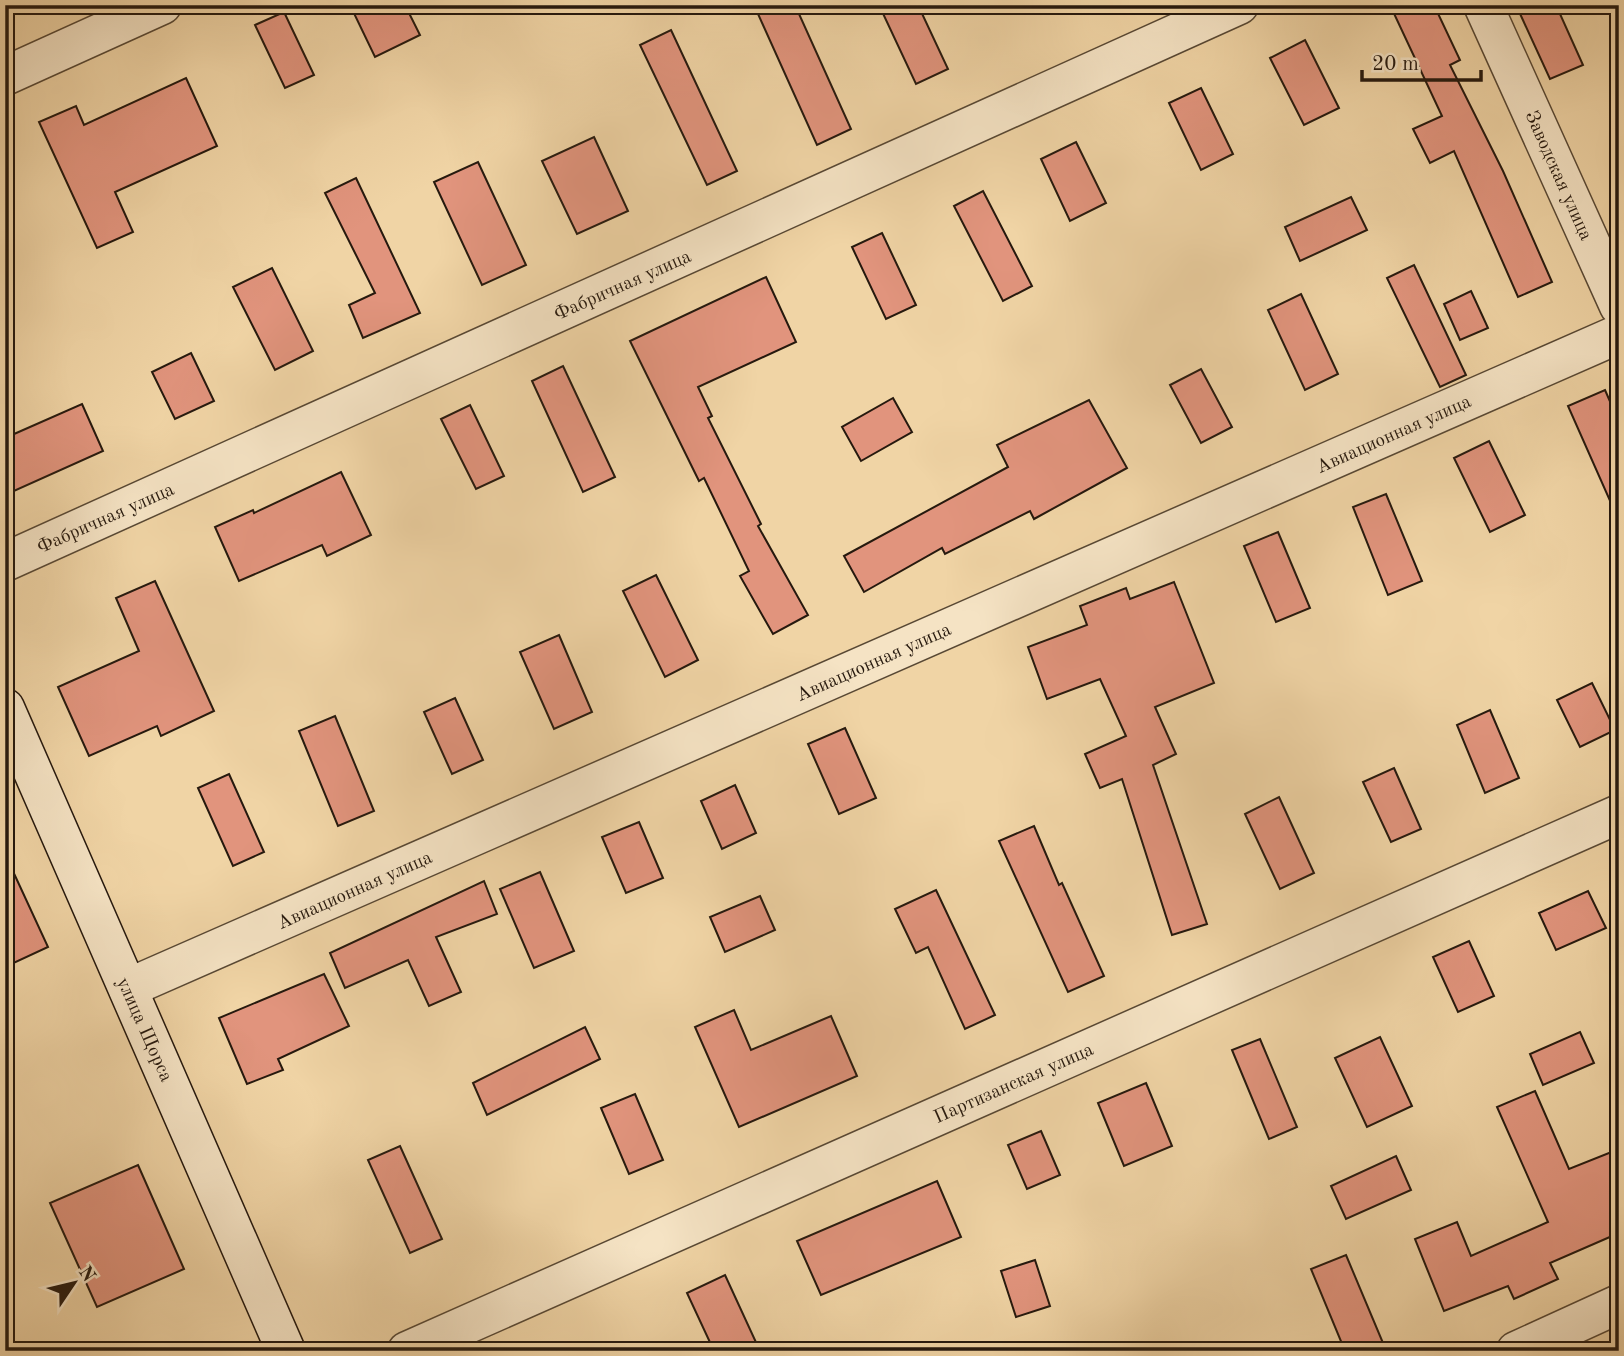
<svg xmlns="http://www.w3.org/2000/svg" width="1624" height="1356" font-family="'Old Standard TT',serif">
<rect width="100%" height="100%" fill="#f0d4a5"/>
<filter id="stains"><feTurbulence type="fractalNoise" baseFrequency=".00286" numOctaves="4"/><feColorMatrix values="0 0 0 0 .2 0 0 0 0 .09 0 0 0 0 .02 0 0 0 .5 -.17"/></filter>
<radialGradient id="worn" r=".72"><stop offset=".6" stop-color="#630" stop-opacity="0"/><stop offset="1" stop-color="#630" stop-opacity=".3"/></radialGradient>
<!-- building -->
<g fill="#e1947d" stroke="#26190e" stroke-width="2">
<polygon points="350,5 405,5 420,35 375,57"/>
<polygon points="754,5 795,5 851,129 817,145"/>
<polygon points="879,5 918,5 948,69 916,84"/>
<polygon points="1390,5 1434,5 1460,60 1450,65 1503,171 1552,282 1518,297 1454,151 1430,163 1413,129 1442,116"/>
<polygon points="1516,5 1556,5 1583,65 1550,79"/>
<polygon points="284,12 314,75 285,88 255,25"/>
<polygon points="671,30 737,171 707,185 640,45"/>
<polygon points="1305,40 1339,108 1304,125 1270,58"/>
<polygon points="186,78 217,146 115,192 133,232 97,248 39,122 76,106 84,125"/>
<polygon points="1201,88 1233,154 1201,170 1169,103"/>
<polygon points="594,137 628,211 577,234 542,161"/>
<polygon points="1076,142 1106,203 1070,221 1041,159"/>
<polygon points="478,162 526,265 482,285 434,182"/>
<polygon points="356,178 420,313 363,338 349,305 375,293 325,193"/>
<polygon points="983,191 1032,286 1003,301 954,206"/>
<polygon points="1351,197 1367,230 1300,261 1285,227"/>
<polygon points="882,233 916,305 886,319 852,247"/>
<polygon points="1414,265 1466,375 1440,387 1387,278"/>
<polygon points="272,268 313,351 275,370 233,287"/>
<polygon points="766,277 796,342 698,387 712,416 708,418 761,524 758,526 808,615 773,634 740,576 749,571 704,478 699,481 630,341"/>
<polygon points="1471,291 1488,328 1460,340 1444,304"/>
<polygon points="1301,294 1338,374 1305,390 1268,310"/>
<polygon points="191,353 214,401 175,419 152,372"/>
<polygon points="563,366 615,477 583,492 532,381"/>
<polygon points="1201,369 1232,427 1201,443 1170,385"/>
<polygon points="1605,390 1619,422 1619,521 1568,406"/>
<polygon points="893,398 912,432 861,461 842,427"/>
<polygon points="1089,400 1127,468 1034,519 1030,511 945,554 942,548 864,592 844,556 1008,467 997,445"/>
<polygon points="82,404 103,451 5,495 5,438"/>
<polygon points="470,405 504,476 476,489 441,419"/>
<polygon points="1489,441 1525,515 1490,532 1454,458"/>
<polygon points="341,472 371,535 327,556 322,545 239,581 215,527 253,510 254,513"/>
<polygon points="1386,494 1422,581 1388,595 1353,507"/>
<polygon points="1278,532 1310,608 1276,622 1244,546"/>
<polygon points="656,575 698,660 665,677 623,591"/>
<polygon points="155,581 214,711 161,736 157,726 89,756 58,687 139,651 116,598"/>
<polygon points="1174,582 1214,683 1155,707 1176,754 1153,765 1207,924 1172,935 1122,779 1100,788 1085,754 1126,736 1100,679 1047,699 1028,647 1087,625 1080,606 1126,588 1130,599"/>
<polygon points="559,635 592,712 554,729 520,652"/>
<polygon points="1592,683 1615,730 1580,747 1557,700"/>
<polygon points="455,698 483,760 452,774 424,712"/>
<polygon points="1490,710 1519,778 1485,793 1457,725"/>
<polygon points="335,716 374,811 338,826 299,731"/>
<polygon points="845,728 876,798 839,814 808,744"/>
<polygon points="1394,768 1421,829 1391,842 1363,782"/>
<polygon points="229,774 264,852 233,866 198,788"/>
<polygon points="735,785 756,833 722,849 701,801"/>
<polygon points="1279,797 1314,873 1280,889 1245,814"/>
<polygon points="639,822 663,878 626,893 602,837"/>
<polygon points="1034,826 1059,885 1062,883 1104,976 1068,992 999,841"/>
<polygon points="5,854 48,947 5,967"/>
<polygon points="540,872 574,951 534,968 500,889"/>
<polygon points="484,881 497,914 436,937 461,992 429,1006 408,960 345,988 330,953"/>
<polygon points="936,890 995,1015 965,1029 928,947 916,953 895,909"/>
<polygon points="1588,891 1606,928 1556,950 1539,913"/>
<polygon points="760,896 775,930 725,952 710,917"/>
<polygon points="1469,941 1494,996 1458,1012 1433,957"/>
<polygon points="324,974 349,1026 278,1059 283,1070 247,1084 219,1018"/>
<polygon points="734,1010 751,1050 831,1016 857,1076 739,1127 695,1027"/>
<polygon points="585,1027 600,1059 487,1115 473,1083"/>
<polygon points="1580,1032 1594,1063 1543,1085 1530,1054"/>
<polygon points="1380,1037 1412,1106 1367,1127 1335,1058"/>
<polygon points="1260,1039 1297,1127 1269,1139 1232,1050"/>
<polygon points="1146,1083 1172,1146 1124,1166 1098,1103"/>
<polygon points="1535,1091 1569,1169 1619,1149 1619,1233 1550,1263 1558,1279 1514,1299 1508,1286 1444,1311 1415,1239 1457,1222 1471,1256 1548,1222 1497,1107"/>
<polygon points="635,1094 663,1160 629,1174 601,1108"/>
<polygon points="1041,1131 1060,1175 1027,1189 1008,1145"/>
<polygon points="400,1146 442,1239 410,1253 368,1160"/>
<polygon points="1396,1156 1411,1190 1346,1219 1331,1186"/>
<polygon points="138,1165 184,1269 97,1307 50,1203"/>
<polygon points="937,1181 961,1237 821,1295 797,1241"/>
<polygon points="1346,1255 1383,1343 1363,1351 1345,1351 1311,1269"/>
<polygon points="1035,1260 1050,1306 1016,1317 1001,1271"/>
<polygon points="725,1275 760,1351 714,1351 687,1293"/>
</g>
<g fill="none" stroke-linecap="round" stroke-linejoin="round">
<!-- street casing -->
<g stroke="#584834" stroke-width="41">
<g id="street">
<polyline points="1483,5 1619,306"/>
<polyline points="5,76 162,5"/>
<polyline points="5,562 1239,5"/>
<polyline points="128,988 1619,334"/>
<polyline points="407,1351 1619,814"/>
<polyline points="1516,1351 1619,1304"/>
</g>
</g>
<!-- secondary casing -->
<g stroke="#26190e" stroke-width="41">
<polyline id="secondary" points="5,708 286,1351"/>
</g>
<!-- street -->
<use href="#street" stroke="#f5e3c4" stroke-width="38"/>
<!-- secondary -->
<use href="#secondary" stroke="#f5e3c4" stroke-width="38"/>
</g>
<g text-anchor="middle" stroke-width="5" stroke-linejoin="round" paint-order="stroke">
<!-- street labels -->
<g font-size="19" fill="#26190e" stroke="#f5e3c4">
<text transform="translate(1560 175) rotate(66)" y="7">Заводская улица</text>
<text transform="translate(622 284) rotate(-24)" y="7">Фабричная улица</text>
<text transform="translate(1393 433) rotate(-24)" y="7">Авиационная улица</text>
<text transform="translate(105 517) rotate(-24)" y="7">Фабричная улица</text>
<text transform="translate(873 661) rotate(-24)" y="7">Авиационная улица</text>
<text transform="translate(354 889) rotate(-24)" y="7">Авиационная улица</text>
<text transform="translate(146 1029) rotate(66)" y="7">улица Щорса</text>
<text transform="translate(1013 1082) rotate(-24)" y="7">Партизанская улица</text>
</g>
</g>
<!-- margin -->
<rect width="1624" height="1356" fill="none" stroke="#f0d4a5" stroke-width="28"/>
<rect x="7" y="7" width="1610" height="1342" fill="none" stroke="#26190e" stroke-width="3.5"/>
<rect x="14" y="14" width="1596" height="1328" fill="none" stroke="#26190e" stroke-width="2"/>
<!-- north arrow -->
<g transform="translate(74 1283) rotate(55)" stroke="#f5e3c4" stroke-width="5" paint-order="stroke">
<path d="M0-5L12 26L0 18L-12 26Z" fill="#26190e"/>
<text y="-10" font-size="19" font-weight="bold" text-anchor="middle" fill="#26190e">N</text>
</g>
<!-- scale -->
<path d="M1362 70v10h119v-10" fill="none" stroke="#26190e" stroke-width="3.5"/>
<text x="1372" y="70" font-size="21" fill="#26190e" stroke="#f5e3c4" stroke-width="5" paint-order="stroke">20 m</text>
<rect width="100%" height="100%" filter="url(#stains)"/>
<rect width="100%" height="100%" fill="url(#worn)"/>
</svg>
